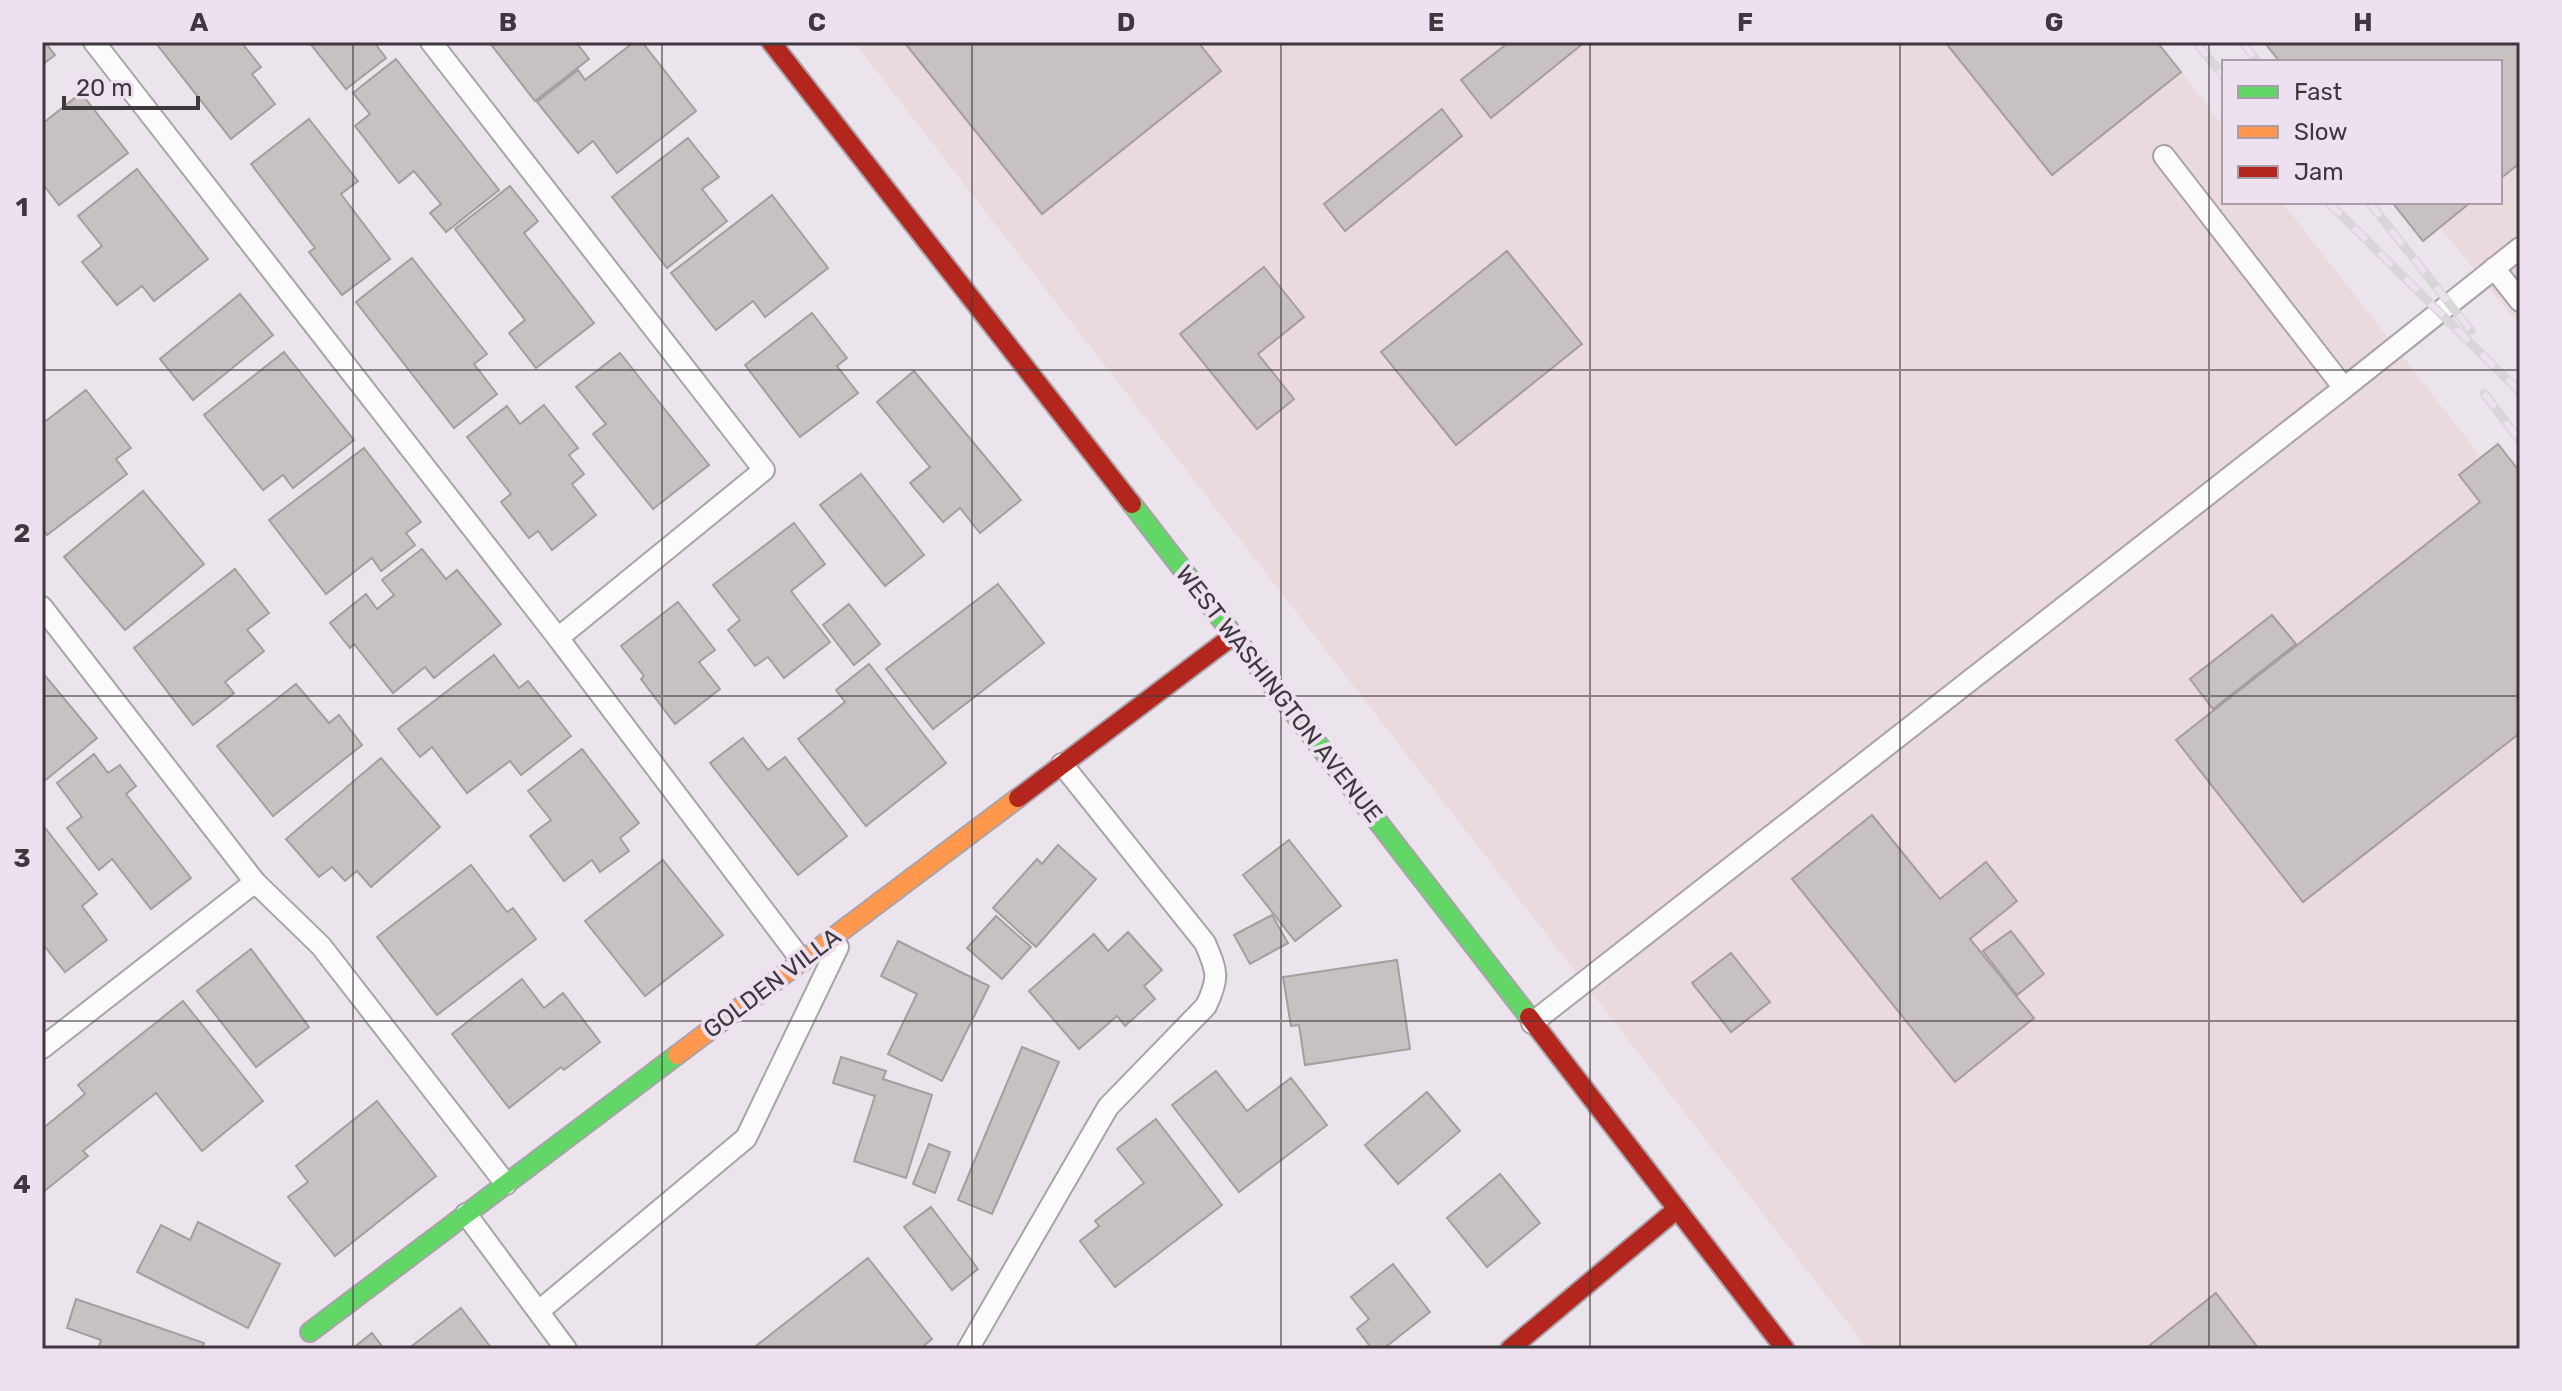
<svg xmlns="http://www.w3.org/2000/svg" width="2562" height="1391" font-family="Rubik,sans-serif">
<rect width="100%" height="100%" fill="#ebe4ec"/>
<!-- industrial -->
<g fill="#ead9dd">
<polygon points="854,42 2158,42 2224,127 2224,202 2282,202 2520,507 2520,1349 1868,1349"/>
<polygon points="2520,42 2520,326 2420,202 2500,202 2500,62"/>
</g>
<!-- building -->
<g fill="#c7c1c2" stroke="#a49e9f" stroke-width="2">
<polygon points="42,42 45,42 55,55 42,65"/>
<polygon points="155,42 241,42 261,67 252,74 275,104 231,139"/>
<polygon points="309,42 374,42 386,58 346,89"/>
<polygon points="489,42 576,42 589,59 535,101"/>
<polygon points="634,42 642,42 696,111 617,173 593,141 578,153 537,102 578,70 585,80"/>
<polygon points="904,42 1198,42 1221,71 1042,214"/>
<polygon points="1509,42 1585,42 1491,118 1461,80"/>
<polygon points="1945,42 2157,42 2181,72 2052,175"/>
<polygon points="2264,42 2520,42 2520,163 2500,179 2500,62 2280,62"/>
<polygon points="396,59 499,190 446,232 430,213 441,204 414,171 399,183 355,126 370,114 353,93"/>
<polygon points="81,93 128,153 59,205 42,183 42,124"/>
<polygon points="1442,109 1462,136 1345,231 1324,204"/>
<polygon points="309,119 358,181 341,194 390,259 342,295 309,252 315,248 251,164"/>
<polygon points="688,138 719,177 702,189 727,221 667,268 612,197"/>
<polygon points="137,169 208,259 154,301 142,286 117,305 82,262 102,246 78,216"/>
<polygon points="510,186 538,221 524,233 594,323 536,368 509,333 525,320 455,229"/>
<polygon points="772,195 828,268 765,317 753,301 716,330 671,273"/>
<polygon points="2392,202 2471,202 2423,241"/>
<polygon points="1507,251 1582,344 1456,445 1381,352"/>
<polygon points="412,258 487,354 474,364 497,394 454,428 356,302"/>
<polygon points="1264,267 1304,317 1258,354 1294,399 1257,429 1180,334"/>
<polygon points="240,294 273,335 193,400 160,359"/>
<polygon points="812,313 847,358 837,366 858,393 800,437 745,365"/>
<polygon points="284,352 354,440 293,488 283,475 263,490 204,415"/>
<polygon points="620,353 709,465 653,509 593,434 606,424 576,387"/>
<polygon points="914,371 1021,500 980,533 960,508 943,522 910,483 930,467 877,402"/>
<polygon points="86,390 131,448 116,459 127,474 47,535 42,529 42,424"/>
<polygon points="544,405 578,448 569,455 584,474 572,484 596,515 552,550 538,531 529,538 501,502 511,494 467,437 507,406 520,424"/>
<polygon points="2498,444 2520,472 2520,733 2303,902 2176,740 2480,502 2459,475"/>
<polygon points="364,448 421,522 406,533 415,545 381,571 372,558 326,594 269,520"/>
<polygon points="861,474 924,555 885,586 820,505"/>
<polygon points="143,491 204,564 125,630 64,557"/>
<polygon points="794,523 825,564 791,591 830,642 784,678 768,657 755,666 728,630 740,620 713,585"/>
<polygon points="422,549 446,579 457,570 501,624 434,678 425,667 393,693 354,644 350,648 330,623 366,594 377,609 394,595 382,580"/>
<polygon points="235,569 269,613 247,630 264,651 225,682 234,693 193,725 134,648"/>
<polygon points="998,584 1044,643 933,729 886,669"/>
<polygon points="678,602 715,650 699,662 720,689 675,724 641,679 644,676 621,646"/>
<polygon points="849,604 880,644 854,665 823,625"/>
<polygon points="2272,615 2296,644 2213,709 2190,679"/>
<polygon points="494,655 519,688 528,681 571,736 521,775 510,761 467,793 432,747 420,757 398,729"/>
<polygon points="869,664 946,763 866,826 798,739 845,702 836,690"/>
<polygon points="42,672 97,738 42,783"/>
<polygon points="296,684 329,723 339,715 362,745 273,816 217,746"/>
<polygon points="743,738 768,770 785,757 847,836 798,875 710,763"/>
<polygon points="582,749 639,823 620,838 629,851 600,872 592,860 564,881 530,836 551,820 528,791"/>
<polygon points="94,754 108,773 120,765 136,786 126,794 191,878 151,909 112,859 99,870 67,828 82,817 57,783"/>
<polygon points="381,758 440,827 371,887 357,871 345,881 332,867 319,877 286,839"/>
<polygon points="1872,815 1940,899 1986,862 2017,901 1970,939 2034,1018 1955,1082 1792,879"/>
<polygon points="42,824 97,894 82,906 107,940 65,972 42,943"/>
<polygon points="1289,840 1341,906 1295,941 1243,875"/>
<polygon points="1058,845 1096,879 1036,947 993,908 1037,859 1042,864"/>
<polygon points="663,860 723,935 645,996 585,921"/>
<polygon points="471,865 507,912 513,908 536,939 437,1015 377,937"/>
<polygon points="1272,915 1288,943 1250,964 1234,935"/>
<polygon points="996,916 1031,947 1002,979 967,948"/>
<polygon points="2011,931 2044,974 2017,995 1983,951"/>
<polygon points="1128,932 1162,970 1144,986 1155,999 1125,1026 1117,1016 1079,1049 1029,991 1094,934 1108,951"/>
<polygon points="898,941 989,986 942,1081 888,1054 917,994 881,976"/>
<polygon points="251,949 309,1027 256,1067 197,991"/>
<polygon points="1731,953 1770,1002 1731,1032 1692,983"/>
<polygon points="1397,960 1410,1049 1305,1065 1299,1025 1291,1026 1283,977"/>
<polygon points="522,979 544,1008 563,993 600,1042 564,1070 561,1067 509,1108 452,1034"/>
<polygon points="183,1001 263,1101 202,1151 156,1093 83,1151 88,1156 42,1193 42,1129 85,1094 78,1085"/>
<polygon points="1022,1047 1059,1062 992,1214 958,1200"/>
<polygon points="841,1057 886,1071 883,1079 932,1095 906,1178 854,1161 875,1096 833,1083"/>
<polygon points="1216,1071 1247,1111 1291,1078 1327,1125 1239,1192 1172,1105"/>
<polygon points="1427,1092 1460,1131 1398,1184 1365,1145"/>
<polygon points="377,1101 436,1176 335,1256 288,1197 308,1182 296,1166"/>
<polygon points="1156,1119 1222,1205 1115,1287 1080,1241 1099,1226 1095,1221 1144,1183 1117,1149"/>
<polygon points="929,1144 950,1152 935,1193 913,1184"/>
<polygon points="1500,1174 1540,1223 1487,1267 1447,1218"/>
<polygon points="931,1207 978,1269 952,1290 904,1227"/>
<polygon points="198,1222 280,1264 248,1328 137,1272 161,1225 190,1240"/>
<polygon points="868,1258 932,1339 920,1349 752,1349"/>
<polygon points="1393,1264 1430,1312 1383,1349 1372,1349 1357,1329 1369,1319 1351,1297"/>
<polygon points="2216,1293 2259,1349 2145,1349"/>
<polygon points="76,1299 204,1343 202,1349 98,1349 101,1340 67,1328"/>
<polygon points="461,1308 492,1349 408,1349"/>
<polygon points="372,1333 384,1349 352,1349"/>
</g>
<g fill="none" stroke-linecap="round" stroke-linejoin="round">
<!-- lane casing -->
<g stroke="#a8a3a8" stroke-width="24">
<g id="lane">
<polyline points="94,42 558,638 764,470 431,42"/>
<polyline points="2494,268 2520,301"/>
<polyline points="2344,388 2520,248"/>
<polyline points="42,607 255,882 321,946 506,1184"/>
<polyline points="558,638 802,961"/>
<polyline points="1532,1023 2344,388 2164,156"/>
<polyline points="42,1048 255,882"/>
<polyline points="466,1214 566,1349"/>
<polyline points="539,1311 746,1138 838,947"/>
<path d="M968 1349 1108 1107 1206 1006C1220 977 1217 971 1205 943L1062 764"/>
</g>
</g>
<!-- fast casing -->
<g stroke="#a8a3a8" stroke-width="22">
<g id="fast">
<polyline points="1132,504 1529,1017"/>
<polyline points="310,1332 677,1055"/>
</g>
</g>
<!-- slow casing -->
<g stroke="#a8a3a8" stroke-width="22">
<polyline id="slow" points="677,1055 1018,798"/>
</g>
<!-- jam casing -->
<g stroke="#a8a3a8" stroke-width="22">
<g id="jam">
<polyline points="771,42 1132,504"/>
<polyline points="1018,798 1234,635"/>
<polyline points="1529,1017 1785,1349"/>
<polyline points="1510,1349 1676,1210"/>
</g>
</g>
<!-- lane -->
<use href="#lane" stroke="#fcfbfc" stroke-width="20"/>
<!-- fast -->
<use href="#fast" stroke="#63d668" stroke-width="18"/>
<!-- slow -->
<use href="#slow" stroke="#ff974d" stroke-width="18"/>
<!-- jam -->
<use href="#jam" stroke="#b3261e" stroke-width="18"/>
<!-- rail casing -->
<g stroke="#d9d6d9" stroke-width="9">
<g id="rail">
<polyline points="2196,42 2224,77"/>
<polyline points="2242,42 2258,62"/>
<polyline points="2328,202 2518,390"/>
<polyline points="2369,202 2471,331"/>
<polyline points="2484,393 2520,441"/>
</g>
</g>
<!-- rail -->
<use href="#rail" stroke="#eee1ef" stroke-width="6" stroke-dasharray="18" stroke-linecap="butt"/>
</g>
<!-- grid -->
<path fill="none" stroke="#3e383e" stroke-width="2" stroke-opacity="0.55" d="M353 42V1349M662 42V1349M972 42V1349M1281 42V1349M1590 42V1349M1900 42V1349M2209 42V1349M42 370H2520M42 696H2520M42 1021H2520"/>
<g text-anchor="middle" stroke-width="8" stroke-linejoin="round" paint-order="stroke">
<!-- street labels -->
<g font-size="24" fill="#3e383e" stroke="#eee1ef">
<text transform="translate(1279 694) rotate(52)" y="8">WEST WASHINGTON AVENUE</text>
<text transform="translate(772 983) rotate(-37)" y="8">GOLDEN VILLA</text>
</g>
</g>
<!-- border -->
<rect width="2562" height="1391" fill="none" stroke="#eee1ef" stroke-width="88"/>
<!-- legend -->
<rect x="2222" y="60" width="280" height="144" fill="#eee1ef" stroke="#a89da8" stroke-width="2"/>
<rect x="2238" y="86" width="40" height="12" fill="#63d668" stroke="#a89da8" stroke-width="2"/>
<text x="2294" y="100" font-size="24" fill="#3e383e">Fast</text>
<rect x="2238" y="126" width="40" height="12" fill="#ff974d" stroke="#a89da8" stroke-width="2"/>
<text x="2294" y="140" font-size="24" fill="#3e383e">Slow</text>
<rect x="2238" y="166" width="40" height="12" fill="#b3261e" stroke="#a89da8" stroke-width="2"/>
<text x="2294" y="180" font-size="24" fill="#3e383e">Jam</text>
<!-- scale -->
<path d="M64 96v12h134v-12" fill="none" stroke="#3e383e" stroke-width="4"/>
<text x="76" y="96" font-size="24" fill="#3e383e" stroke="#eee1ef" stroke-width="6" paint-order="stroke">20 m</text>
<rect x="44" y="44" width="2474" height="1303" fill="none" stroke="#3e383e" stroke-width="3"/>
<g font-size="26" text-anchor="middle" font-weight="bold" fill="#3e383e">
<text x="199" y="31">A</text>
<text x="508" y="31">B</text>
<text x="817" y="31">C</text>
<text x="1126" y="31">D</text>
<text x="1436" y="31">E</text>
<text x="1745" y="31">F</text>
<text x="2054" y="31">G</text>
<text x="2363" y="31">H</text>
<text x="22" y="216">1</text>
<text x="22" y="542">2</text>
<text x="22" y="867">3</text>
<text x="22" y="1193">4</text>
</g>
</svg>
